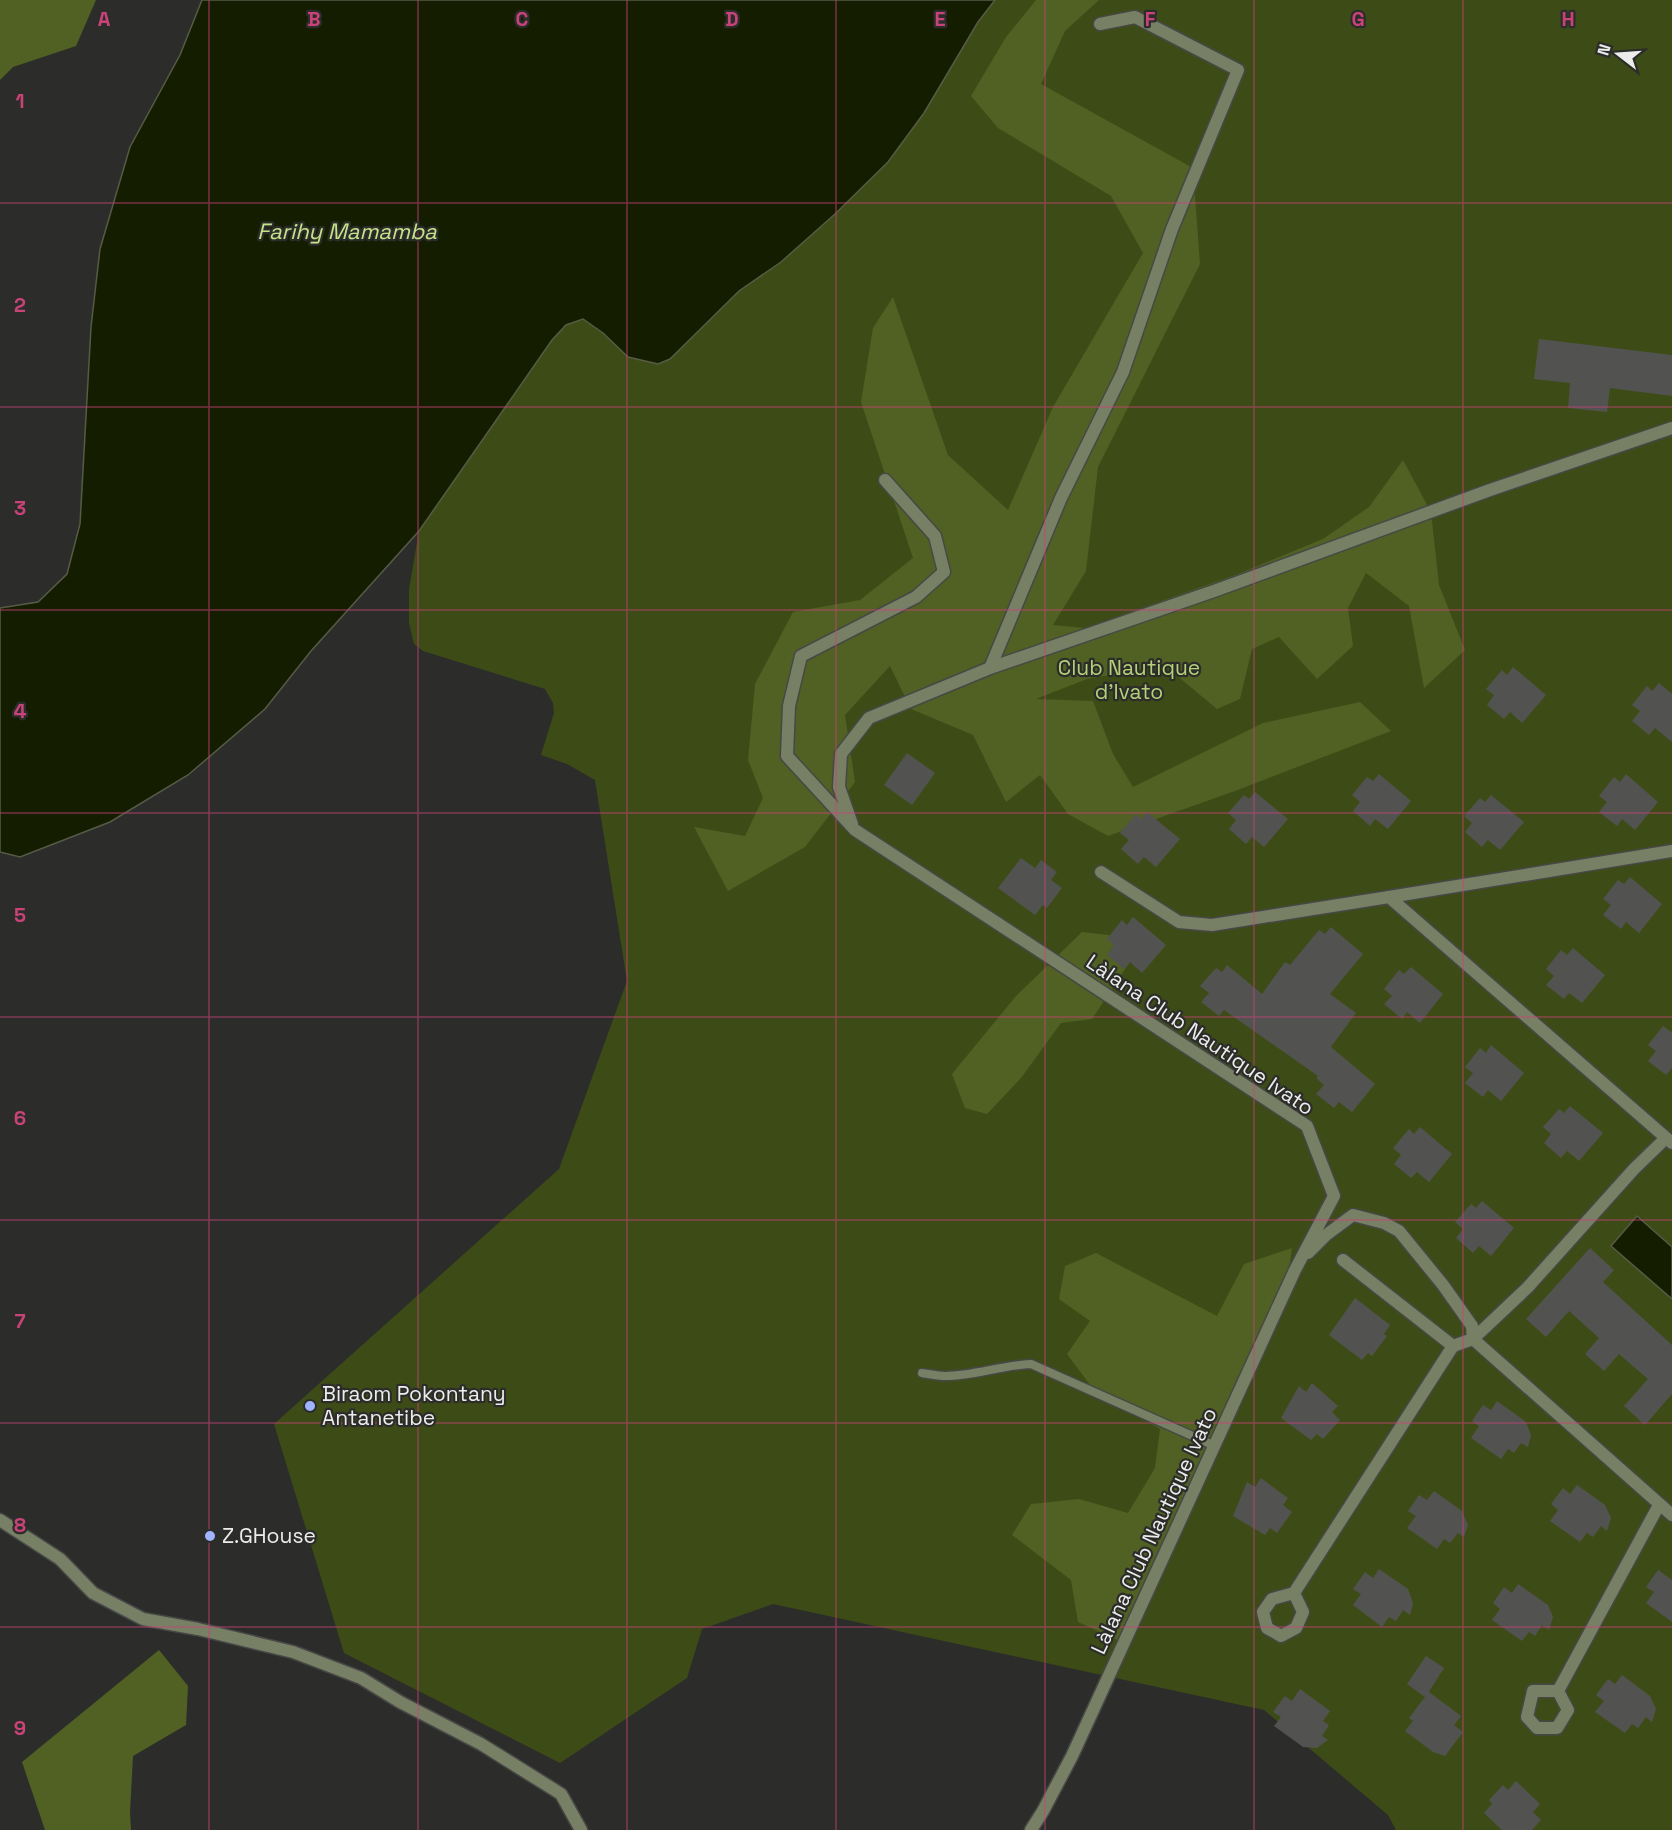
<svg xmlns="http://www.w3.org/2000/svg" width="1672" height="1830" font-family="'Space Grotesk',sans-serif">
<rect width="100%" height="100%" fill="#2c2d2b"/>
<!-- green -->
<polygon fill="#3d4c16" points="995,0 1672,0 1672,1830 1396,1830 1388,1815 1264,1710 773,1604 702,1629 687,1678 560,1763 344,1653 274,1424 559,1169 627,981 595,780 567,764 541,755 554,713 553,703 545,689 423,651 414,644 409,623 409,589 419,531 552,340 566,325 583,319 603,333 628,357 670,359 739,291 781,262 835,214 888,162 924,113 978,22"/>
<!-- forest -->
<g fill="#506123">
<polygon points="0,0 96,0 76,46 13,67 0,80"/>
<polygon points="1036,0 1099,0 1065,31 1041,84 1193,168 1200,264 1098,467 1086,571 1053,625 1085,628 1238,574 1323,539 1369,507 1403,460 1431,512 1439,585 1465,650 1424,688 1409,606 1366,573 1348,608 1353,646 1317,679 1279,637 1252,649 1240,699 1217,709 1164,665 1087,679 1036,699 1093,701 1113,754 1133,787 1263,723 1360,702 1391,731 1235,791 1108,836 1068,814 1040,775 1006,802 973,735 911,709 890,666 845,715 855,782 805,847 728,891 694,827 745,836 763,798 748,760 755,684 793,612 860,600 913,558 861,402 873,328 893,297 948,455 1008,510 1053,407 1143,253 1111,196 998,128 971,96 1006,37"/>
<polygon points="1082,932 1134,938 1131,960 1092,1019 1061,1023 1021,1078 987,1114 965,1108 952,1074 1016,996"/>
<polygon points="1292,1248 1286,1293 1122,1642 1078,1622 1071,1580 1012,1535 1031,1504 1079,1499 1128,1513 1155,1468 1160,1429 1093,1389 1067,1354 1090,1321 1059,1299 1065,1266 1096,1253 1217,1316 1244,1264"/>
<polygon points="159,1650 188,1686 186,1725 133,1756 130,1812 131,1830 45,1830 22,1762"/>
</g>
<!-- water -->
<g fill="#151d00" stroke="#565b46" stroke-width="1.5">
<polygon points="202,0 995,0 978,22 924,113 888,162 835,214 781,262 739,291 670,359 658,364 628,357 603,333 583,319 566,325 552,340 419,531 311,651 265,709 188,775 110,822 20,857 0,852 0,608 38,602 67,574 80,524 91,327 100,249 130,147 180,55"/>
<polygon points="1637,1216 1672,1247 1672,1299 1611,1246"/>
</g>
<!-- building -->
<g fill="#525350">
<polygon points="1539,339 1672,355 1672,396 1610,388 1607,412 1568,408 1570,383 1534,379"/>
<polygon points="1513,667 1546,695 1522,723 1510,712 1504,719 1487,705 1494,695 1486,689 1502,670 1507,675"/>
<polygon points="1659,683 1672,694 1672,742 1655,728 1649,735 1632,721 1640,711 1632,705 1647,686 1652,691"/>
<polygon points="907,753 935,773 912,805 884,785"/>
<polygon points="1379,774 1411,801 1388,829 1375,819 1370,826 1353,811 1360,802 1352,795 1367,777 1373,781"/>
<polygon points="1626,774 1658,802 1635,830 1622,819 1617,826 1599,812 1607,802 1599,796 1614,777 1620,782"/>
<polygon points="1255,792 1288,819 1264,847 1252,837 1246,844 1229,829 1236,820 1228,813 1244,795 1249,799"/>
<polygon points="1491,795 1524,822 1500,850 1488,840 1482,847 1465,832 1472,823 1464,816 1480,798 1485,802"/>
<polygon points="1147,812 1180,839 1156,867 1144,857 1138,864 1121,849 1129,840 1120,833 1136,814 1141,819"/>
<polygon points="1021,858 1035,868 1041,860 1057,872 1051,880 1062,888 1047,908 1043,905 1035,915 998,888"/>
<polygon points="1630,877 1662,904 1639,933 1626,922 1621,929 1603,915 1611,905 1603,899 1618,880 1624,884"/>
<polygon points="1133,917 1166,945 1142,973 1130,962 1124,969 1107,955 1114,945 1107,939 1122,920 1127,925"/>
<polygon points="1331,927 1363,954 1330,994 1356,1013 1331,1047 1375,1084 1352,1112 1339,1102 1334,1108 1316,1094 1324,1085 1316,1078 1318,1076 1224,1010 1219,1016 1201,1002 1209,993 1200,986 1216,968 1222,972 1227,965 1262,994 1285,962 1290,965 1319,930 1325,934"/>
<polygon points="1573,948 1605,975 1582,1003 1569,993 1564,999 1546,985 1554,976 1546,969 1561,950 1567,955"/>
<polygon points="1411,967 1443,994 1420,1023 1407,1012 1402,1019 1384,1004 1392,996 1384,989 1399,970 1404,974"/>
<polygon points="1663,1026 1671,1032 1672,1031 1672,1068 1666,1075 1648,1061 1656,1051 1648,1045"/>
<polygon points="1491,1045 1524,1073 1501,1101 1488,1090 1483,1097 1465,1083 1473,1073 1465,1067 1480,1048 1486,1053"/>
<polygon points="1570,1106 1603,1133 1579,1161 1567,1151 1561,1158 1544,1143 1551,1134 1543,1127 1559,1109 1564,1113"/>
<polygon points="1420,1127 1452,1154 1429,1182 1417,1172 1411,1178 1394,1164 1401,1155 1393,1148 1409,1129 1414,1134"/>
<polygon points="1482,1201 1514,1228 1491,1256 1479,1246 1473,1253 1456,1238 1463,1229 1455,1222 1471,1204 1476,1208"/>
<polygon points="1590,1248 1614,1270 1603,1282 1672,1345 1672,1394 1645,1425 1624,1406 1648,1379 1619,1354 1604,1371 1585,1354 1599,1338 1569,1311 1546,1337 1526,1319"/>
<polygon points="1355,1298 1390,1325 1384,1334 1387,1336 1372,1356 1368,1353 1362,1360 1329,1335"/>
<polygon points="1312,1383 1338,1406 1332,1412 1340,1420 1323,1439 1317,1434 1311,1440 1281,1418 1299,1386 1306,1392"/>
<polygon points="1497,1401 1526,1422 1531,1435 1528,1447 1521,1443 1514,1453 1508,1449 1501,1459 1471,1438 1479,1426 1472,1421 1483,1405 1491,1410"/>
<polygon points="1261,1478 1288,1498 1283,1505 1292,1512 1277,1533 1270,1528 1265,1535 1233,1516 1247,1482 1255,1487"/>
<polygon points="1577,1485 1605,1505 1611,1518 1607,1531 1601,1526 1593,1537 1587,1533 1580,1542 1550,1521 1558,1510 1551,1504 1563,1488 1570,1494"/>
<polygon points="1434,1491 1462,1511 1468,1525 1464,1537 1458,1533 1450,1543 1444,1539 1437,1549 1407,1528 1416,1516 1408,1511 1419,1495 1427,1500"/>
<polygon points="1379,1569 1408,1589 1413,1603 1410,1615 1403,1610 1396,1621 1389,1617 1382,1627 1353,1605 1361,1594 1353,1589 1365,1572 1373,1578"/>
<polygon points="1658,1570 1672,1580 1672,1622 1646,1603 1654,1592 1646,1587"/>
<polygon points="1518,1584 1548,1605 1553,1617 1549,1630 1542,1625 1535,1636 1529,1632 1522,1641 1492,1620 1500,1609 1493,1603 1504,1587 1512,1593"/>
<polygon points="1426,1656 1444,1668 1428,1693 1429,1692 1461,1716 1454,1725 1463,1732 1445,1756 1433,1752 1405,1731 1413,1721 1409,1718 1425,1697 1407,1684"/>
<polygon points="1622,1675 1650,1696 1656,1709 1652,1722 1646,1717 1638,1728 1632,1724 1625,1733 1595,1712 1604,1701 1596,1695 1608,1679 1615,1684"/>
<polygon points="1300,1689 1330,1711 1323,1721 1329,1725 1322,1736 1328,1740 1317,1748 1303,1747 1274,1726 1281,1717 1273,1712 1285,1696 1292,1701"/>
<polygon points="1516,1781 1540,1804 1533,1812 1541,1820 1532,1830 1502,1830 1484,1813 1492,1804 1489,1800 1503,1785 1508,1790"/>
</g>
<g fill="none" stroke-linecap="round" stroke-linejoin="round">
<!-- service casing -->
<g stroke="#474846" stroke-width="11">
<path id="service" d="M922 1373C929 1374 938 1376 945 1376 974 1376 1002 1365 1031 1364L1215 1446"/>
</g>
<!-- minor casing -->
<g stroke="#474846" stroke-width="15">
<g id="minor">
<polyline points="885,480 935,536 944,572 916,597 801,656 789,706 787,756 855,830 1307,1126 1334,1196 1295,1270 1072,1756 1043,1811 1031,1830"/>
<polyline points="990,668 1061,498 1123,372 1172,229 1238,70 1135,17 1100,24"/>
<polyline points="852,824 839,787 841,754 869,718 990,668 1214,591 1490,490 1672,428"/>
<polyline points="1101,872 1179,922 1212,925 1389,897 1672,1143"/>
<polyline points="1389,897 1672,851"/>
<polyline points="1308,1253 1326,1235 1353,1215 1384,1223 1399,1231 1443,1285 1472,1326 1473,1339 1528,1287 1634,1169 1666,1138"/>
<polyline points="1343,1260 1453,1346 1473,1339 1672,1515"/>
<polyline points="0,1520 60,1559 93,1593 143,1619 198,1629 293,1652 361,1678 400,1702 481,1744 561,1794 581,1830"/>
<polyline points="1294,1593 1303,1612 1296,1628 1281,1636 1267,1628 1263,1612 1272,1599 1294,1593 1453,1346"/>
<polyline points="1558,1691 1568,1710 1557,1728 1537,1728 1527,1717 1533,1691 1558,1691 1659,1505"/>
</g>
</g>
<!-- service -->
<use href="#service" stroke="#778065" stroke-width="8"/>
<!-- minor -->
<use href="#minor" stroke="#778065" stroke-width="12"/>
</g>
<!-- grid -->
<path fill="none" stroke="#ca4378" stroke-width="1.5" stroke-opacity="0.55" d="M209 0V1830M418 0V1830M627 0V1830M836 0V1830M1045 0V1830M1254 0V1830M1463 0V1830M0 203H1672M0 407H1672M0 610H1672M0 813H1672M0 1017H1672M0 1220H1672M0 1423H1672M0 1627H1672"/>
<!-- markers -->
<g fill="#a0b3fd" stroke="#2c2d2b" stroke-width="2">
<circle cx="310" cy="1406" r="6"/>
<circle cx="210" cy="1536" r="6"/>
</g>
<g text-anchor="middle" stroke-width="4.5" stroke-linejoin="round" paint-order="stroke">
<!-- park labels -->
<g font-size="21" fill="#b5d077" stroke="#2c2d2b">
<text x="1129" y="675">Club Nautique<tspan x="1129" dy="24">d'Ivato</tspan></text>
</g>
<!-- street labels -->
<g font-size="21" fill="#ecedeb" stroke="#2c2d2b">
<text transform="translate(1200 1035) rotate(34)" y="7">Làlana Club Nautique Ivato</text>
<text transform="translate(1154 1531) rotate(-65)" y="7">Làlana Club Nautique Ivato</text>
</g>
<!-- poi labels -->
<g font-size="21" fill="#ecedeb" stroke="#2c2d2b" text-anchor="start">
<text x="322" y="1401">Biraom Pokontany<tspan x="322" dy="24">Antanetibe</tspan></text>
<text x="222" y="1543">Z.GHouse</text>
</g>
<!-- water labels -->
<g font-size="22" font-style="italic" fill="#c6e288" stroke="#2c2d2b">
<text x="347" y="239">Farihy Mamamba</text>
</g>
</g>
<g font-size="20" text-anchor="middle" font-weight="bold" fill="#ca4378" stroke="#2c2d2b" stroke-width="4.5" stroke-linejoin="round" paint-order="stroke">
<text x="104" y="26">A</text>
<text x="314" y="26">B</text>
<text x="522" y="26">C</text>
<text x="732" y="26">D</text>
<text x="940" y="26">E</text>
<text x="1150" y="26">F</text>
<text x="1358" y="26">G</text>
<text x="1568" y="26">H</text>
<text x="20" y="108">1</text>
<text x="20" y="312">2</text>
<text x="20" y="515">3</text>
<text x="20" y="718">4</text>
<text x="20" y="922">5</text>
<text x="20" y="1125">6</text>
<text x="20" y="1328">7</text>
<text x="20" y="1532">8</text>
<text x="20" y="1735">9</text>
</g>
<!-- north arrow -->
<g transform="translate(1618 54) rotate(287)" stroke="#2c2d2b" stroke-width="4.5" paint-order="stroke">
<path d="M0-4.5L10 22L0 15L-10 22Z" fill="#ecedeb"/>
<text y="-9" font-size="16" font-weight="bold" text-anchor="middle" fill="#ecedeb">N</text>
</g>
</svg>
